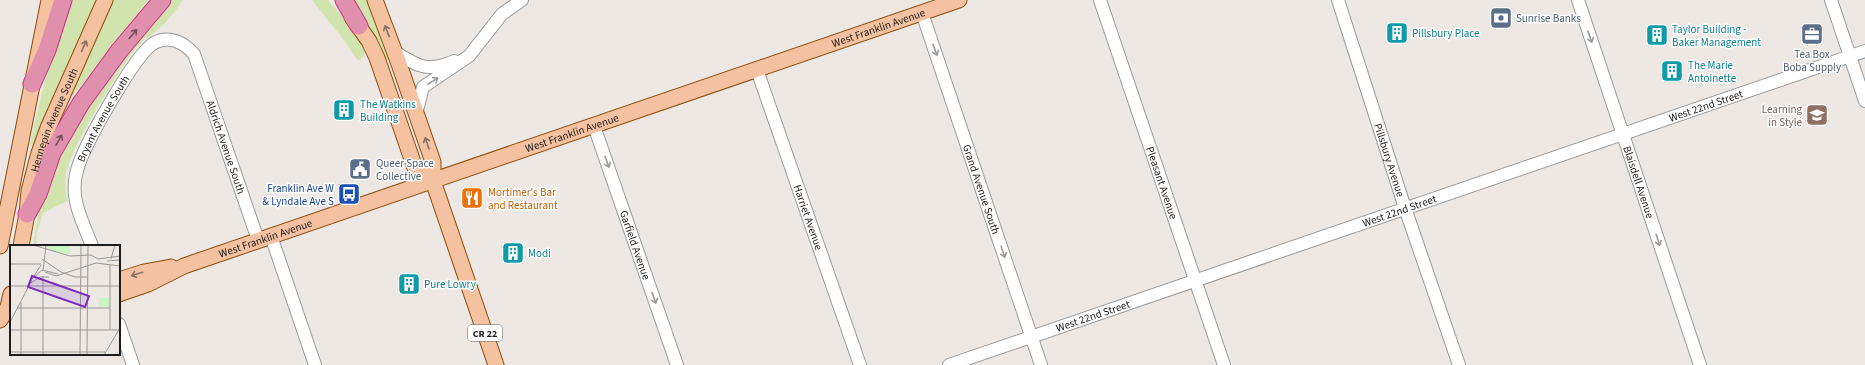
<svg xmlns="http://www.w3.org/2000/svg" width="1865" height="365" font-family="'Source Sans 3',sans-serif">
<rect width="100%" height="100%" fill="#ede8e4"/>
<!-- grass -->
<g fill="#d2e4ad">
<polygon points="68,0 97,0 35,145 30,144 46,75"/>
<polygon points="112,0 148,0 73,96 70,95"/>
<path d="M169 0H183C175 12 164 26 152 34 146 38 143 40 138 46 122 65 109 88 96 110 85 130 71 151 66 174 64 183 66 192 67 201L43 213 37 232 36 246H33L40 203 72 124Z"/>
<polygon points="312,0 328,0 349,24 365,50 364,56 358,61 343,39"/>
<polygon points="351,0 367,0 389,59 386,60 368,25"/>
</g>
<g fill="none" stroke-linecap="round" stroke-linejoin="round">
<!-- minor casing -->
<g stroke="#9a9a9a" stroke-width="14">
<g id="minor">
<path id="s1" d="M1100 0 1224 365"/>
<path id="s2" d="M1338 0 1405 208 1459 365"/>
<path id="s3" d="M1578 0 1700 365"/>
<polyline points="1831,0 1865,101"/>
<path id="s4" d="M922 13 1041 365"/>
<path d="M395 52C417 66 428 73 454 61"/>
<path id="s5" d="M757 70 860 365"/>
<polyline points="416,114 423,87 469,56 502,14 522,0"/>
<path id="s6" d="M594 126 677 365"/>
<polyline points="271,236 315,365"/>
<path id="s7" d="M92 246C85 227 72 203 75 182 75 176 77 170 79 164 87 141 135 54 154 43 169 35 183 42 194 54L258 240"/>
<polyline points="119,324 133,365"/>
<path id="s8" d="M949 365 1865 51"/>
</g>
</g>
<!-- major casing -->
<g stroke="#8b4b0b" stroke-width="17">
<g id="major">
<polyline points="375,0 398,61 433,162 433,181 496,365"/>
<polyline points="352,17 369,41 377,58 415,168 433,181"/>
<polyline points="0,246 49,0"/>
<path id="s9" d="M21 246 27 214 29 191 39 153 48 128 105 0"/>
<polyline points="119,280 144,272 171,267"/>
<path id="s10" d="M119 294 148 284 184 266 959 0"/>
<polyline points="0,320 8,307 11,294"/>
</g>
</g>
<!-- highway casing -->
<g stroke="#cc3080" stroke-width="19">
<g id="highway">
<polyline points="344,0 359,26"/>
<polyline points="32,84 47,50 63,0"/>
<polyline points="27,214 38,194 52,153 81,103 119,51 162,0"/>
</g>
</g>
<!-- minor -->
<use href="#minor" stroke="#fff" stroke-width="12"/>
<!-- major -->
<use href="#major" stroke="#f5c2a1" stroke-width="15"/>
<!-- highway -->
<use href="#highway" stroke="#e090ad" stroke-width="17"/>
</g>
<!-- one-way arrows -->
<defs><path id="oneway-shaft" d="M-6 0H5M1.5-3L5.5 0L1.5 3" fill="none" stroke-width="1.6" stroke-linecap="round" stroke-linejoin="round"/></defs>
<g stroke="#89705f">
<use href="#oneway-shaft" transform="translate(387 31) rotate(-111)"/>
<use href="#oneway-shaft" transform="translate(84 46) rotate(-66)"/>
<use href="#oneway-shaft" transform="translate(427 143) rotate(-109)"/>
<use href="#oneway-shaft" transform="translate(137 274) rotate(162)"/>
</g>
<g stroke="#75515e">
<use href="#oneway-shaft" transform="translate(133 34) rotate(-50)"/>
<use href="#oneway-shaft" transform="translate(59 140) rotate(-60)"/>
</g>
<g stroke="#999">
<use href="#oneway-shaft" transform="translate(1590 37) rotate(71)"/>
<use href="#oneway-shaft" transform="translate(935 50) rotate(71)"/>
<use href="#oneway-shaft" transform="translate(433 81) rotate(-32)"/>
<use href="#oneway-shaft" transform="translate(607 162) rotate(71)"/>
<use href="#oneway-shaft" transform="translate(1658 240) rotate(72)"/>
<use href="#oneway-shaft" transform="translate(1003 252) rotate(71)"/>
<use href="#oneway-shaft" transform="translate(654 298) rotate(71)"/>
</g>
<!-- icons -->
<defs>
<g id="bank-square" transform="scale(1.15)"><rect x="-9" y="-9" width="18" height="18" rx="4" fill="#5c6f8a" stroke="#fff"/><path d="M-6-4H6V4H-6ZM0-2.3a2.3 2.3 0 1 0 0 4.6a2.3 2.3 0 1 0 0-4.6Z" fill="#fff"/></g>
<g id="building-square" transform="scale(1.15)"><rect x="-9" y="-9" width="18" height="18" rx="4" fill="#0f9aa8" stroke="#fff"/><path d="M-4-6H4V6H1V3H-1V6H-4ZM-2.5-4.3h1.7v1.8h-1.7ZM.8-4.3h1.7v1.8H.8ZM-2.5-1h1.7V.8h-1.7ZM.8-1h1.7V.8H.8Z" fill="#fff"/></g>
<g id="office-square" transform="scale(1.15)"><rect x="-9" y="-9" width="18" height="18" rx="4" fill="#5c6f8a" stroke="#fff"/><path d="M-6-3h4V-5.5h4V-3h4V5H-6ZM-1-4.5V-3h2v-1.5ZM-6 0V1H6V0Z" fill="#fff"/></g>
<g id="school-square" transform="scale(1.15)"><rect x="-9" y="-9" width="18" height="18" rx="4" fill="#8d6e63" stroke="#fff"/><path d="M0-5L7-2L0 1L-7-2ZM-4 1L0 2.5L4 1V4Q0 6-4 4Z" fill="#fff"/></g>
<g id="civic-square" transform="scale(1.15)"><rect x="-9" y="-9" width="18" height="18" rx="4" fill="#5c6f8a" stroke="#fff"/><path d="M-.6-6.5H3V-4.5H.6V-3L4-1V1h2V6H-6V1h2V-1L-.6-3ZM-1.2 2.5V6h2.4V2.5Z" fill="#fff"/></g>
<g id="bus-square" transform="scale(1.15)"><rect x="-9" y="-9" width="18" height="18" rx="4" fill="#1a4fb4" stroke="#fff"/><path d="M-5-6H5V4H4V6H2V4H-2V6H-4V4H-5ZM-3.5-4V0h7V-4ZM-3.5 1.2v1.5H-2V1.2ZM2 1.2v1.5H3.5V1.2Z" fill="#fff"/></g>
<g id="restaurant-square" transform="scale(1.15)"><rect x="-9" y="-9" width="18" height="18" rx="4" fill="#e8710a" stroke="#fff"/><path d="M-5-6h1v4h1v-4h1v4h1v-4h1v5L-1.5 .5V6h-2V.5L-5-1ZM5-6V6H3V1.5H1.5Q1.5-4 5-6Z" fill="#fff"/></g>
</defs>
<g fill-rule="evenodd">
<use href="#bank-square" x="1501" y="18"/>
<use href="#building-square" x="1397" y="33"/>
<use href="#office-square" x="1812" y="34"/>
<use href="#building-square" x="1657" y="35"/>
<use href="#building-square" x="1672" y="71"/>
<use href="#building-square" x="344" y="110"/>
<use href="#school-square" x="1817" y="115"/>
<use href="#civic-square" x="360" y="169"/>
<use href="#bus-square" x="349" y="194"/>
<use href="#restaurant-square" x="472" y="198"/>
<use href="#building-square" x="513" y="253"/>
<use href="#building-square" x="409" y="284"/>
</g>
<g text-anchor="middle" stroke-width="3" stroke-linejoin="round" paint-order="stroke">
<!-- shield labels -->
<rect fill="#fff" stroke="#616161" stroke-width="1" x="468" y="325" width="34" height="16" rx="3"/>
<g font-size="10" font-weight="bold" fill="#1d1d1d">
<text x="485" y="337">CR 22</text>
</g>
<!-- service labels -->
<g font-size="11" fill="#4e5e75" stroke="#fff" text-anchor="start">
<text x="1516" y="22">Sunrise Banks</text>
<text x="1812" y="58" text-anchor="middle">Tea Box<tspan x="1812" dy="13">Boba Supply</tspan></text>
<text x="376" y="167">Queer Space<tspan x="376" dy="13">Collective</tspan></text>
</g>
<!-- street labels -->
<g font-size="11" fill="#1d1d1d" stroke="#fff">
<text dy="4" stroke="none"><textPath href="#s10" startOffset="805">West Franklin Avenue</textPath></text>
<text dy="4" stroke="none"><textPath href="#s8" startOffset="800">West 22nd Street</textPath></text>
<text dy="4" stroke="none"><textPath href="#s7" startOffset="137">Bryant Avenue South</textPath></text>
<text dy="4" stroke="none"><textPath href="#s9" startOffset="131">Hennepin Avenue South</textPath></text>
<text dy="4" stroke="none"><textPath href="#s10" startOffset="481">West Franklin Avenue</textPath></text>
<text dy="4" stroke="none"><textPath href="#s7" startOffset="372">Aldrich Avenue South</textPath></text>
<text dy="4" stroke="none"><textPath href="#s2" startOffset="168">Pillsbury Avenue</textPath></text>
<text dy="4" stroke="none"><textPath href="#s1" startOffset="193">Pleasant Avenue</textPath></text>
<text dy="4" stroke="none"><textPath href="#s3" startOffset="192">Blaisdell Avenue</textPath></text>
<text dy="4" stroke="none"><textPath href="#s4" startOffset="186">Grand Avenue South</textPath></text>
<text dy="4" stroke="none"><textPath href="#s8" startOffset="476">West 22nd Street</textPath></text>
<text dy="4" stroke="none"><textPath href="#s5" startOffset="156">Harriet Avenue</textPath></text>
<text dy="4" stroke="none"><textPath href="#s10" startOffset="157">West Franklin Avenue</textPath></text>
<text dy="4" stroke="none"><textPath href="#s6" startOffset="126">Garfield Avenue</textPath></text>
<text dy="4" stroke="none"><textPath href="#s8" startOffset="152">West 22nd Street</textPath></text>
</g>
<!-- culture labels -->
<g font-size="11" fill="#0d838f" stroke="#fff" text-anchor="start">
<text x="1672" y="33">Taylor Building -<tspan x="1672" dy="13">Baker Management</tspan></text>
<text x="1412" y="37">Pillsbury Place</text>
<text x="1688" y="69">The Marie<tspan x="1688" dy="13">Antoinette</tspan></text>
<text x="360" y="108">The Watkins<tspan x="360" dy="13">Building</tspan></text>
<text x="528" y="257">Modi</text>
<text x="424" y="288">Pure Lowry</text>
</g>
<!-- education labels -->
<g font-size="11" fill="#785e54" stroke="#fff" text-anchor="end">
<text x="1802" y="113">Learning<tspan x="1802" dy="13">in Style</tspan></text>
</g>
<!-- transit labels -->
<g font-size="11" fill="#164399" stroke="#fff" text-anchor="end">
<text x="334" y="192">Franklin Ave W<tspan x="334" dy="13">&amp; Lyndale Ave S</tspan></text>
</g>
<!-- food labels -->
<g font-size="11" fill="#c56008" stroke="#fff" text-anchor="start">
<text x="488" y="196">Mortimer's Bar<tspan x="488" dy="13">and Restaurant</tspan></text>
</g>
</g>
<!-- overview -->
<g transform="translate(10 245)">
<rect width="110" height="110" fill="#ede8e4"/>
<path d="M37 0H60V9L42 6ZM89 53H99V62H89Z" fill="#c7f5c3"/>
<path fill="none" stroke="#9a9794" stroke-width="1" d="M23 0 60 11 81 10 88 14 110 11M32 14 51 27 65 32H78M101 14 105 0M97 16 110 15M0 19H31M33 26 36 0M35 27 46 31 86 18 110 21M24 31 31 20M22 34 32 25 48 29M21 38 30 32H39M0 41H19M19 41H110M11 57V110M7 63H100M0 77 22 35M0 85H109M100 85V20M0 107H95M33 110V31M70 110 71 0M77 110 78 0M94 110 110 83"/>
<path fill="#7b2cbf" fill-opacity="0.15" stroke="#7b2cbf" stroke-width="2" d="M22 31 79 51 75 62 18 42Z"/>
<rect width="110" height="110" fill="none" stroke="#1d1d1d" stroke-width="2"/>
</g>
</svg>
